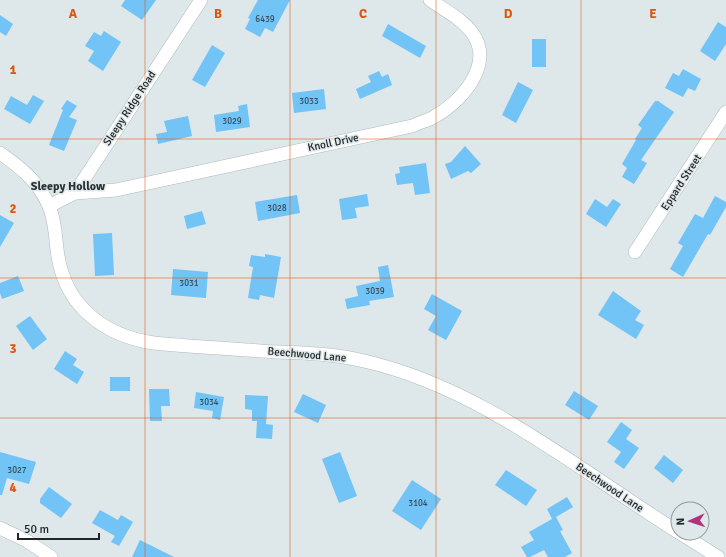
<svg xmlns="http://www.w3.org/2000/svg" width="726" height="557" font-family="Signika,sans-serif">
<rect width="100%" height="100%" fill="#dee7e9"/>
<!-- building -->
<g fill="#72c3f6">
<polygon points="125,0 156,0 142,20 121,6"/>
<polygon points="258,0 290,0 273,32 265,28 260,37 245,29 250,19 248,18"/>
<polygon points="0,15 13,24 6,36 0,32"/>
<polygon points="718,22 726,27 726,44 715,61 700,51"/>
<polygon points="388,24 426,46 420,58 382,36"/>
<polygon points="104,31 121,42 103,71 88,61 94,51 85,46 94,32 101,36"/>
<rect x="532" y="39" width="14" height="28"/>
<polygon points="212,45 225,53 205,87 192,80"/>
<polygon points="683,69 701,79 695,91 688,88 683,97 665,88 673,73 679,76"/>
<polygon points="379,71 382,77 388,74 392,85 360,99 356,89 371,82 368,76"/>
<polygon points="518,82 533,90 516,123 502,115"/>
<polygon points="324,89 326,109 294,113 292,93"/>
<polygon points="33,95 44,101 30,124 4,109 11,96 27,105"/>
<polygon points="67,100 77,106 69,117 77,120 64,151 49,145 63,110 61,109"/>
<polygon points="655,101 658,101 674,112 641,160 647,163 634,184 622,177 627,168 622,164 636,140 635,139 642,128 638,125"/>
<polygon points="247,104 250,127 216,132 214,115 239,111 238,106"/>
<polygon points="188,116 192,136 158,144 156,134 167,132 164,121"/>
<polygon points="465,146 481,164 471,173 468,171 451,179 445,164 451,162"/>
<polygon points="426,163 430,193 415,195 413,183 397,185 395,174 400,173 399,167"/>
<polygon points="367,194 369,206 355,208 357,218 342,220 339,199"/>
<polygon points="297,195 300,213 258,221 255,202"/>
<polygon points="715,196 726,202 726,207 710,235 708,234 683,277 670,269 683,246 678,243 695,214 703,218"/>
<polygon points="595,199 607,207 613,199 621,204 606,227 586,214"/>
<polygon points="202,211 206,224 187,229 184,216"/>
<polygon points="0,215 14,223 0,247"/>
<polygon points="112,233 114,275 95,276 93,234"/>
<polygon points="265,254 281,257 274,298 260,295 259,300 248,298 253,267 249,266 251,255 265,257"/>
<polygon points="388,265 394,297 369,301 370,305 347,309 345,299 358,296 356,286 380,281 378,267"/>
<polygon points="173,269 208,272 206,298 171,295"/>
<polygon points="18,276 24,291 2,299 0,293 0,283"/>
<polygon points="613,291 641,311 635,320 644,325 636,339 598,315"/>
<polygon points="432,294 462,311 446,340 428,330 436,316 424,309"/>
<polygon points="30,316 47,339 33,350 16,326"/>
<polygon points="65,351 77,359 73,365 84,372 77,384 54,369"/>
<rect x="110" y="377" width="20" height="14"/>
<polygon points="149,389 169,389 170,406 161,406 162,421 150,421"/>
<polygon points="574,391 598,406 589,420 565,405"/>
<polygon points="196,392 224,397 220,420 212,418 213,411 194,408"/>
<polygon points="303,394 326,405 318,423 294,412"/>
<polygon points="245,395 268,396 266,424 273,425 272,439 256,438 257,421 252,421 252,410 245,409"/>
<polygon points="621,422 632,430 626,439 639,448 624,469 614,462 621,452 607,442"/>
<polygon points="0,452 36,462 29,484 7,478 2,495 0,495"/>
<polygon points="340,452 357,496 339,503 322,459"/>
<polygon points="664,455 683,470 673,483 654,468"/>
<polygon points="506,470 537,490 526,506 495,485"/>
<polygon points="412,480 441,499 421,530 392,511"/>
<polygon points="49,487 72,504 61,518 40,503 40,499"/>
<polygon points="567,497 573,507 556,517 563,530 560,531 572,553 565,557 548,557 544,550 530,557 527,557 521,547 534,540 529,532 552,519 547,509"/>
<polygon points="100,510 118,520 121,515 133,522 119,546 111,542 115,536 92,523"/>
<polygon points="140,540 174,557 132,557"/>
</g>
<g fill="none" stroke-linecap="round" stroke-linejoin="round">
<!-- minor casing -->
<g stroke="#b1b9bb" stroke-width="14">
<g id="minor">
<path d="M0 153C20 167 39 182 49 206 56 222 55 239 58 256 66 307 105 336 154 343 195 347 236 349 277 352 306 353 336 354 364 361 480 387 579 470 678 532"/>
<path d="M75 193 116 190 412 126C418 123 426 121 432 118 459 104 495 66 473 34 463 19 444 10 430 0"/>
<polyline points="49,206 75,193 201,0"/>
<polyline points="635,252 726,112"/>
<polyline points="0,528 27,541 51,557"/>
<polyline points="680,533 718,557"/>
</g>
</g>
<!-- minor -->
<use href="#minor" stroke="#fff" stroke-width="13"/>
</g>
<!-- grid -->
<path fill="none" stroke="#de560d" stroke-width="1" stroke-opacity="0.55" d="M145 0V557M290 0V557M436 0V557M581 0V557M0 139H726M0 278H726M0 418H726"/>
<g text-anchor="middle" stroke-width="3" stroke-linejoin="round" paint-order="stroke">
<!-- number labels -->
<g font-size="9" fill="#364c5a">
<text x="265" y="22">6439</text>
<text x="309" y="104">3033</text>
<text x="232" y="124">3029</text>
<text x="277" y="211">3028</text>
<text x="189" y="286">3031</text>
<text x="375" y="294">3039</text>
<text x="209" y="405">3034</text>
<text x="17" y="473">3027</text>
<text x="418" y="506">3104</text>
</g>
<!-- street labels -->
<g font-size="11" fill="#222526" stroke="#dee7e9">
<text transform="translate(129 108) rotate(-57)" y="4">Sleepy Ridge Road</text>
<text transform="translate(333 142) rotate(-12)" y="4">Knoll Drive</text>
<text transform="translate(681 182) rotate(-57)" y="4">Eppard Street</text>
<text transform="translate(307 354) rotate(5)" y="4">Beechwood Lane</text>
<text transform="translate(610 487) rotate(34)" y="4">Beechwood Lane</text>
</g>
<!-- neighbourhood labels -->
<g font-size="12" font-weight="bold" fill="#2b3234" stroke="#dee7e9">
<text x="68" y="190">Sleepy Hollow</text>
</g>
</g>
<g font-size="13" text-anchor="middle" font-weight="bold" fill="#de560d" stroke="#dee7e9" stroke-width="3" stroke-linejoin="round" paint-order="stroke">
<text x="73" y="18">A</text>
<text x="218" y="18">B</text>
<text x="363" y="18">C</text>
<text x="508" y="18">D</text>
<text x="653" y="18">E</text>
<text x="13" y="74">1</text>
<text x="13" y="213">2</text>
<text x="13" y="353">3</text>
<text x="13" y="492">4</text>
</g>
<!-- north arrow -->
<g transform="translate(690 521) rotate(267)"><circle r="19" fill="#dee7e9" stroke="#93999b"/>
<path d="M0-3L7 15L0 10L-7 15Z" fill="#b2327e"/>
<text y="-6" font-size="11" font-weight="bold" text-anchor="middle" fill="#222526">N</text>
</g>
<!-- scale -->
<path d="M18 533v6h81v-6" fill="none" stroke="#222526" stroke-width="2"/>
<text x="24" y="533" font-size="12" fill="#222526" stroke="#dee7e9" stroke-width="3" paint-order="stroke">50 m</text>
</svg>
